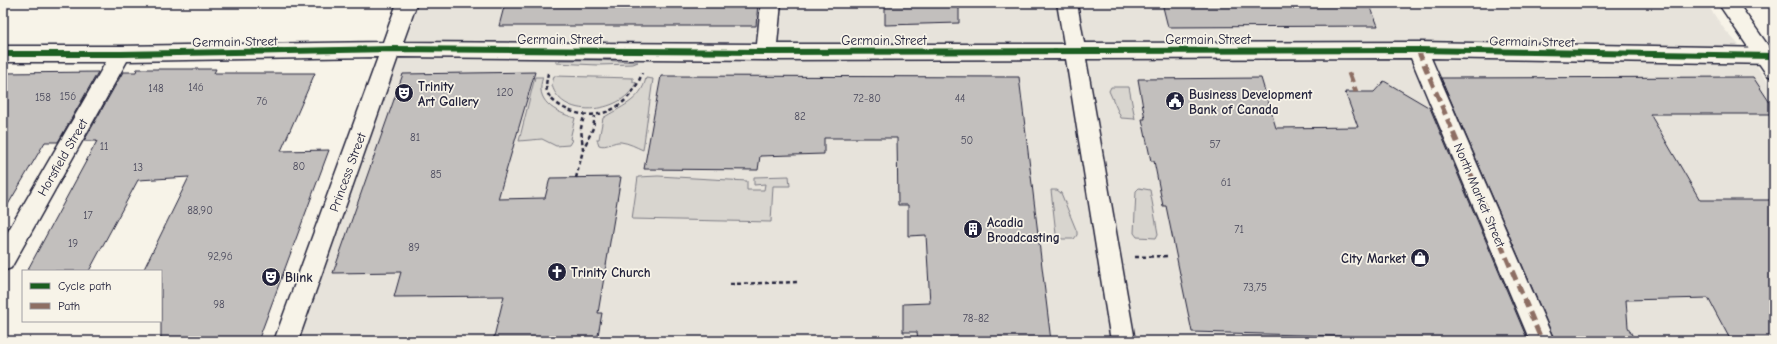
<svg xmlns="http://www.w3.org/2000/svg" width="1777" height="344" font-family="'Comic Neue',sans-serif">
<rect width="100%" height="100%" fill="#f7f3e8"/>
<filter id="ink" filterUnits="userSpaceOnUse"><feTurbulence type="fractalNoise" baseFrequency=".025" numOctaves="2"/><feDisplacementMap in="SourceGraphic" scale="8" xChannelSelector="R" yChannelSelector="G"/><feConvolveMatrix kernelMatrix="1 2 1 2 8 2 1 2 1" color-interpolation-filters="sRGB"/></filter>
<g filter="url(#ink)">
<!-- built -->
<polygon fill="#e7e3db" points="419,3 1706,3 1725,30 1752,59 1774,91 1774,341 297,341"/>
<!-- green -->
<g fill="#d8d5cf" stroke="#7d7c85">
<polygon points="561,60 598,60 638,62 633,64 598,65 556,63 556,61"/>
<path d="M554 76 633 78V82H636C626 112 562 122 552 85Z"/>
<path d="M535 77H543C534 101 555 112 575 118L570 139 572 140 569 145 556 146 542 139 519 141Z"/>
<path d="M646 78 653 79 643 150C636 147 629 143 621 142 613 141 607 148 599 145L597 139H599L603 118C620 107 641 101 646 78Z"/>
<polygon points="1111,87 1129,87 1135,119 1121,118 1109,91"/>
<polygon points="658,176 747,181 747,190 764,190 765,184 754,185 754,177 789,176 790,186 773,186 771,222 632,219 638,177"/>
<polygon points="1139,188 1150,190 1158,234 1156,238 1137,237 1134,233 1136,191"/>
<polygon points="1051,190 1057,190 1061,193 1077,232 1077,235 1074,239 1062,239 1056,234"/>
</g>
<!-- building -->
<g fill="#c2bfbd" stroke="#22223b">
<polygon points="505,3 758,3 756,26 499,26"/>
<polygon points="885,3 959,3 959,23 885,25"/>
<polygon points="1162,3 1369,3 1378,26 1168,27"/>
<polygon points="137,69 216,69 214,73 315,73 281,151 329,150 258,341 161,341 161,271 143,271 189,177 138,180 89,271 27,271 97,141 84,141 123,72 136,72"/>
<polygon points="98,72 58,142 45,142 3,213 3,73"/>
<polygon points="535,72 498,199 545,198 550,178 621,177 598,313 602,313 597,341 493,341 504,296 394,297 401,272 333,273 403,74"/>
<polygon points="661,76 1019,77 1051,341 918,341 917,332 903,332 903,304 930,303 926,235 908,236 908,205 898,205 897,138 824,138 824,154 760,156 758,170 644,169"/>
<polygon points="1753,77 1774,109 1774,114 1650,114 1700,200 1774,200 1774,341 1731,341 1708,298 1626,300 1628,327 1635,341 1555,341 1441,78"/>
<polygon points="1261,78 1276,128 1358,127 1345,92 1374,92 1384,81 1430,108 1528,341 1373,341 1371,337 1192,332 1166,206 1163,206 1154,161 1151,161 1142,119 1145,119 1138,79"/>
</g>
<g fill="none" stroke-linecap="round" stroke-linejoin="round">
<!-- minor casing -->
<g stroke="#22223b" stroke-width="3">
<polygon id="minor" points="397,3 417,3 403,42 757,44 761,3 781,3 777,44 1064,44 1057,3 1077,3 1084,43 1418,42 1774,48 1774,64 1431,58 1554,341 1530,341 1411,58 1086,59 1135,341 1111,341 1066,59 766,60 398,57 298,341 274,341 378,57 127,61 11,268 3,271 3,240 106,62 3,62 3,46 121,46 383,42"/>
</g>
<!-- major casing -->
<g stroke="#22223b" stroke-width="3">
<polygon id="major" points="1718,3 1738,3 1774,54 1774,78 1767,75"/>
</g>
<!-- path -->
<g stroke="#22223b" stroke-width="2.5" stroke-dasharray="4 3" stroke-linecap="butt">
<path d="M548 73C547 79 545 86 547 91 549 99 557 104 564 108 598 126 631 106 642 73"/>
<polyline points="583,150 581,128 584,116"/>
<polyline points="576,178 583,150 593,128 595,116"/>
<polyline points="1135,257 1168,256"/>
<polyline points="730,284 799,282"/>
<polyline points="861,337 867,341"/>
</g>
<!-- minor -->
<use href="#minor" fill="#f7f3e8" fill-rule="evenodd"/>
<!-- major -->
<use href="#major" fill="#f7f3e8" fill-rule="evenodd"/>
<!-- quiet -->
<g stroke="#8d6e63" stroke-width="5" stroke-dasharray="10 5" stroke-linecap="butt">
<polyline points="1418,50 1542,341"/>
<polyline points="1349,73 1356,92"/>
</g>
<!-- cycleway casing -->
<g stroke="#f7f3e8" stroke-width="8">
<polyline id="cycleway" points="3,54 121,54 391,49 766,52 1418,50 1774,56"/>
</g>
<!-- cycleway -->
<use href="#cycleway" stroke="#1b5e20" stroke-width="6"/>
</g>
</g>
<!-- icons -->
<defs>
<g id="theatre-disc" transform="scale(1)"><circle r="9.5" fill="#22223b" stroke="#f7f3e8"/><path d="M-5-5.5Q0-4 5-5.5V0Q5 5 0 6Q-5 5-5 0ZM-3.3-2.5H-1v1.5H-3.3ZM1-2.5H3.3v1.5H1ZM-2.8 1Q0 5.5 2.8 1Z" fill="#fff"/></g>
<g id="civic-disc" transform="scale(1)"><circle r="9.5" fill="#22223b" stroke="#f7f3e8"/><path d="M-.6-6.5H3V-4.5H.6V-3L4-1V1h2V6H-6V1h2V-1L-.6-3ZM-1.2 2.5V6h2.4V2.5Z" fill="#fff"/></g>
<g id="building-disc" transform="scale(1)"><circle r="9.5" fill="#22223b" stroke="#f7f3e8"/><path d="M-4-6H4V6H1V3H-1V6H-4ZM-2.5-4.3h1.7v1.8h-1.7ZM.8-4.3h1.7v1.8H.8ZM-2.5-1h1.7V.8h-1.7ZM.8-1h1.7V.8H.8Z" fill="#fff"/></g>
<g id="shop-disc" transform="scale(1)"><circle r="9.5" fill="#22223b" stroke="#f7f3e8"/><path d="M-5-2.5h2.3a2.7 3.5 0 0 1 5.4 0H5L5.5 6h-11ZM-1.5-2.5h3a1.5 2.3 0 0 0-3 0Z" fill="#fff"/></g>
<g id="church-disc" transform="scale(1)"><circle r="9.5" fill="#22223b" stroke="#f7f3e8"/><path d="M-1.2-6h2.4v3.5h3.3v2.4h-3.3V6h-2.4V-.1h-3.3v-2.4h3.3Z" fill="#fff"/></g>
</defs>
<g fill-rule="evenodd">
<use href="#theatre-disc" x="404" y="93"/>
<use href="#civic-disc" x="1175" y="101"/>
<use href="#building-disc" x="973" y="229"/>
<use href="#shop-disc" x="1420" y="258"/>
<use href="#church-disc" x="557" y="272"/>
<use href="#theatre-disc" x="271" y="277"/>
</g>
<g text-anchor="middle" stroke-width="3.5" stroke-linejoin="round" paint-order="stroke">
<!-- number labels -->
<g font-size="11" fill="#4a495c">
<text x="196" y="91">146</text>
<text x="156" y="92">148</text>
<text x="505" y="96">120</text>
<text x="68" y="100">156</text>
<text x="43" y="101">158</text>
<text x="867" y="102">72-80</text>
<text x="960" y="102">44</text>
<text x="262" y="105">76</text>
<text x="800" y="120">82</text>
<text x="415" y="141">81</text>
<text x="967" y="144">50</text>
<text x="1215" y="148">57</text>
<text x="104" y="150">11</text>
<text x="299" y="170">80</text>
<text x="138" y="171">13</text>
<text x="436" y="178">85</text>
<text x="1226" y="186">61</text>
<text x="200" y="214">88,90</text>
<text x="88" y="219">17</text>
<text x="1239" y="233">71</text>
<text x="73" y="247">19</text>
<text x="414" y="251">89</text>
<text x="220" y="260">92,96</text>
<text x="1255" y="291">73,75</text>
<text x="219" y="308">98</text>
<text x="976" y="322">78-82</text>
</g>
<!-- street labels -->
<g font-size="13" fill="#22223b" stroke="#f7f3e8">
<text x="560" y="44">Germain Street</text>
<text x="1208" y="44">Germain Street</text>
<text x="884" y="45">Germain Street</text>
<text transform="translate(235 41) rotate(-1)" y="5">Germain Street</text>
<text transform="translate(1532 41) rotate(1)" y="5">Germain Street</text>
<text transform="translate(62 157) rotate(-60)" y="5">Horsfield Street</text>
<text transform="translate(347 172) rotate(-70)" y="5">Princess Street</text>
<text transform="translate(1480 195) rotate(67)" y="5">North Market Street</text>
</g>
<!-- poi labels -->
<g font-size="13" font-weight="bold" fill="#22223b" stroke="#f7f3e8" text-anchor="start">
<text x="418" y="91">Trinity<tspan x="418" dy="15">Art Gallery</tspan></text>
<text x="1189" y="99">Business Development<tspan x="1189" dy="15">Bank of Canada</tspan></text>
<text x="987" y="227">Acadia<tspan x="987" dy="15">Broadcasting</tspan></text>
<text x="1406" y="263" text-anchor="end">City Market</text>
<text x="571" y="277">Trinity Church</text>
<text x="285" y="282">Blink</text>
</g>
</g>
<!-- margin -->
<rect width="1777" height="344" fill="none" stroke="#f7f3e8" stroke-width="16"/>
<rect x="8" y="8" width="1761" height="328" fill="none" stroke="#22223b" stroke-width="1.5" filter="url(#ink)"/>
<!-- legend -->
<rect x="22" y="270" width="140" height="52" fill="#f7f3e8" stroke="#a29fa3"/>
<rect x="30" y="283" width="20" height="6" fill="#1b5e20" stroke="#a29fa3"/>
<text x="58" y="290" font-size="12" fill="#22223b">Cycle path</text>
<rect x="30" y="303" width="20" height="6" fill="#8d6e63" stroke="#a29fa3"/>
<text x="58" y="310" font-size="12" fill="#22223b">Path</text>
</svg>
